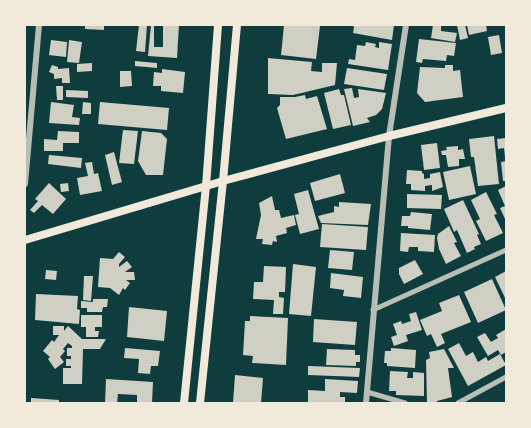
<svg xmlns="http://www.w3.org/2000/svg" width="531" height="428" font-family="Georgia,serif">
<rect width="100%" height="100%" fill="#0f3d3e"/>
<!-- building -->
<g fill="#cfcfc3">
<polygon points="85,25 104,25 104,30 85,29"/>
<polygon points="139,25 147,25 145,52 136,51"/>
<polygon points="151,25 154,25 154,47 163,47 163,25 179,25 177,58 148,56"/>
<polygon points="284,25 320,26 316,59 281,55"/>
<polygon points="352,25 394,25 392,40 353,33 354,27"/>
<polygon points="433,25 441,25 441,31 457,33 455,42 431,38"/>
<polygon points="457,25 465,25 468,38 460,40"/>
<polygon points="467,25 486,25 487,31 469,35"/>
<polygon points="499,35 502,53 491,55 488,37"/>
<polygon points="419,39 456,43 454,56 447,55 446,61 423,59 422,63 416,62"/>
<polygon points="51,40 67,42 66,57 49,55"/>
<polygon points="69,40 82,42 79,63 67,62"/>
<polygon points="366,42 376,44 375,47 379,48 379,42 392,44 388,70 348,64 349,59 355,60 357,45 365,46"/>
<polygon points="268,58 312,62 311,71 322,72 322,63 337,63 335,85 293,95 268,94"/>
<polygon points="135,61 157,63 157,68 135,66"/>
<polygon points="92,63 92,71 77,72 77,64"/>
<polygon points="52,65 58,67 58,69 69,68 70,83 62,83 62,78 54,79 54,74 49,72"/>
<polygon points="445,65 453,65 453,71 460,70 463,97 425,102 417,93 420,67 445,68"/>
<polygon points="347,68 387,74 384,90 344,84"/>
<polygon points="162,69 185,72 183,93 161,91 161,86 153,86 154,72 162,73"/>
<polygon points="120,71 131,71 132,86 120,87"/>
<polygon points="56,86 63,86 63,100 57,100"/>
<polygon points="352,88 354,98 359,97 358,89 386,93 382,109 376,115 367,118 370,122 353,126 344,89"/>
<polygon points="339,89 341,95 344,95 351,125 333,129 324,93"/>
<polygon points="66,90 88,91 88,98 66,97"/>
<polygon points="305,95 306,99 317,96 327,129 286,139 277,108 280,105 280,97 295,97"/>
<polygon points="51,102 74,105 72,117 80,118 79,125 49,123"/>
<polygon points="83,102 91,103 91,114 82,114"/>
<polygon points="100,102 169,108 167,130 98,124"/>
<polygon points="123,130 138,131 134,164 119,163"/>
<polygon points="58,131 79,132 79,143 63,143 63,151 44,151 44,139 57,140"/>
<polygon points="142,131 161,133 167,139 163,175 146,175 138,161"/>
<polygon points="494,136 499,184 478,186 474,157 471,157 469,139"/>
<polygon points="506,138 506,157 505,157 504,148 498,149 497,139"/>
<polygon points="437,143 440,168 424,170 421,145"/>
<polygon points="458,146 458,150 463,149 465,159 459,159 459,166 448,167 446,155 442,155 441,151 447,150 446,147"/>
<polygon points="114,152 122,182 112,185 105,155"/>
<polygon points="49,155 82,158 81,168 48,164"/>
<polygon points="506,161 506,181 503,181 501,162"/>
<polygon points="92,162 94,174 98,173 102,191 80,195 77,178 88,176 85,163"/>
<polygon points="470,166 476,194 449,200 443,172"/>
<polygon points="407,170 422,171 422,173 424,174 424,179 430,178 430,174 440,172 443,187 432,191 432,185 425,186 425,191 411,190 411,184 406,184"/>
<polygon points="340,174 345,193 315,201 310,183"/>
<polygon points="49,183 66,199 53,214 42,205 34,213 30,210 38,201 35,199"/>
<polygon points="68,183 69,191 61,192 60,184"/>
<polygon points="506,186 506,221 500,208 505,206 498,190"/>
<polygon points="308,190 319,229 300,234 295,215 299,214 294,194"/>
<polygon points="486,192 497,214 494,215 503,233 486,241 476,221 480,219 471,200"/>
<polygon points="407,194 442,195 441,209 407,208"/>
<polygon points="272,196 275,210 279,210 281,218 294,215 296,225 286,228 287,233 276,236 277,242 273,241 272,245 262,244 263,239 256,239 261,215 259,203"/>
<polygon points="463,200 479,234 477,235 481,244 474,247 475,249 467,253 457,230 454,232 444,209"/>
<polygon points="339,202 371,204 368,225 321,223 318,216 334,212 334,206 339,207"/>
<polygon points="411,212 432,214 430,230 408,228 408,226 401,226 402,216 410,216"/>
<polygon points="322,224 368,227 366,250 320,247"/>
<polygon points="449,226 457,242 454,243 461,256 446,264 439,249 437,238 438,234"/>
<polygon points="401,233 435,235 434,252 418,251 418,247 409,247 408,252 400,251"/>
<polygon points="330,250 354,252 352,270 328,268"/>
<polygon points="119,252 125,257 119,264 119,267 127,261 132,267 125,272 134,272 135,280 126,280 130,283 125,290 123,288 119,295 110,288 98,287 100,258 113,259"/>
<polygon points="415,260 423,274 404,284 399,274 399,268"/>
<polygon points="293,264 316,267 311,316 289,314"/>
<polygon points="264,266 286,267 285,292 279,292 279,297 284,298 283,314 273,314 274,300 253,299 254,282 263,282"/>
<polygon points="46,270 57,271 56,280 45,279"/>
<polygon points="506,271 506,300 495,277"/>
<polygon points="331,273 363,277 361,298 343,296 344,290 330,288"/>
<polygon points="84,276 93,276 91,301 83,300"/>
<polygon points="492,279 506,310 478,323 464,292"/>
<polygon points="36,294 78,296 77,309 80,310 79,324 35,320"/>
<polygon points="459,295 471,322 441,334 445,343 437,347 431,334 427,336 420,320 442,311 439,303"/>
<polygon points="93,299 108,299 107,307 103,307 102,312 87,312 87,308 81,308 81,301 93,302"/>
<polygon points="129,307 167,311 164,341 127,337"/>
<polygon points="416,312 422,330 406,335 408,341 394,346 391,337 397,335 393,324 401,321 402,324 411,321 409,314"/>
<polygon points="81,315 102,315 102,327 95,327 95,331 99,331 98,337 86,337 86,327 81,327"/>
<polygon points="250,316 288,318 286,365 252,363 253,356 243,355 245,321 250,321"/>
<polygon points="314,319 357,322 355,345 313,342"/>
<polygon points="53,326 64,326 64,331 68,326 82,339 106,339 100,349 83,349 82,384 63,384 63,368 71,368 71,366 66,366 66,359 71,359 71,356 67,356 67,348 72,348 72,346 68,343 63,349 65,351 60,357 64,362 55,369 48,359 50,357 43,351 52,340 54,342 59,335 53,335"/>
<polygon points="506,329 506,352 501,355 498,350 488,356 477,337 485,333 491,342 498,338 496,335"/>
<polygon points="459,343 466,356 473,352 478,362 486,357 488,361 500,354 506,365 468,386 448,349"/>
<polygon points="125,348 160,351 158,366 151,366 150,374 138,373 139,359 124,358"/>
<polygon points="391,348 416,350 415,368 387,366 387,363 384,363 385,351 391,351"/>
<polygon points="327,349 355,350 355,355 360,355 360,362 356,362 356,366 326,365"/>
<polygon points="444,349 454,368 448,368 452,397 437,401 437,403 427,403 426,360 430,358 429,352"/>
<polygon points="308,366 360,368 359,377 308,375"/>
<polygon points="390,371 408,372 407,378 413,378 413,372 424,373 424,396 396,395 396,391 389,391"/>
<polygon points="235,375 263,378 261,403 233,403"/>
<polygon points="106,379 153,382 152,403 137,403 137,395 118,394 117,403 105,403"/>
<polygon points="325,379 358,381 357,393 340,392 340,397 345,397 345,403 308,403 308,390 325,391"/>
<polygon points="31,398 59,400 59,403 31,403"/>
</g>
<g fill="none" stroke-linecap="round" stroke-linejoin="round">
<!-- minor -->
<g stroke="#b8beb3" stroke-width="5">
<polyline points="373,310 506,250"/>
<polyline points="367,392 405,403"/>
<polyline points="458,403 506,377"/>
</g>
<!-- tertiary -->
<g stroke="#b8beb3" stroke-width="6">
<polyline points="25,184 39,25"/>
<polyline points="366,403 389,136 406,25"/>
</g>
<!-- secondary -->
<g stroke="#f1e9da" stroke-width="8">
<polyline points="25,240 223,181 389,136 506,108"/>
<polyline points="184,403 206,186 218,25"/>
<polyline points="200,403 223,181 237,25"/>
</g>
</g>
<!-- border -->
<rect width="531" height="428" fill="none" stroke="#f1e9da" stroke-width="52"/>
</svg>
